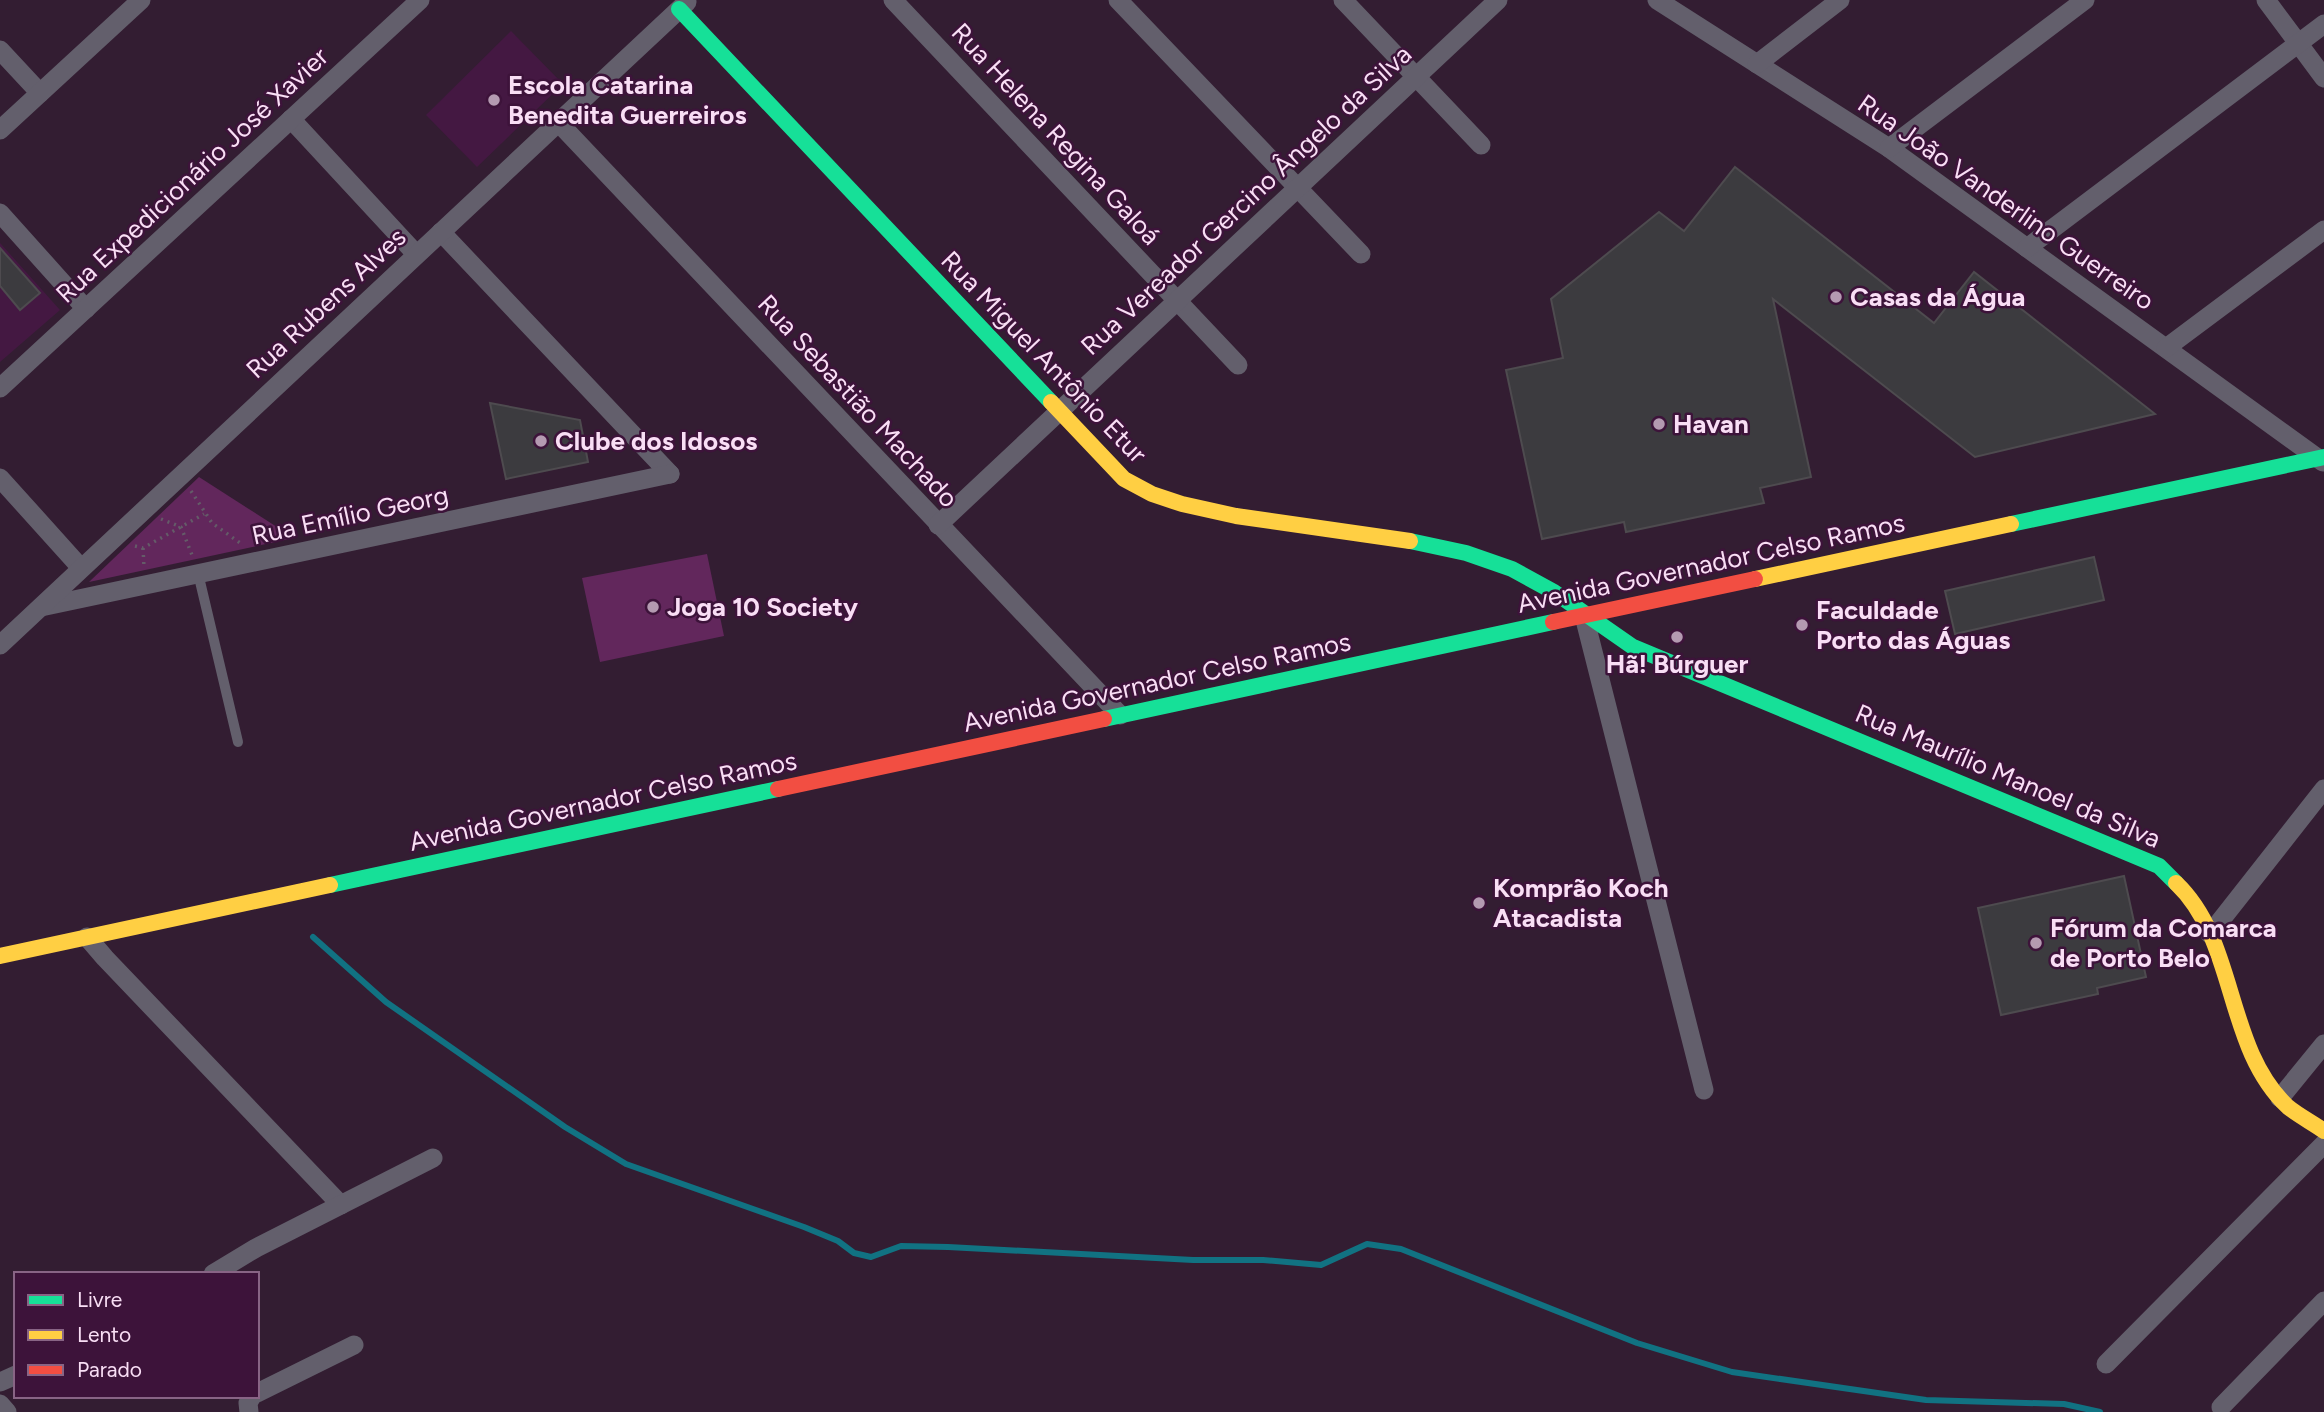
<svg xmlns="http://www.w3.org/2000/svg" width="2324" height="1412" font-family="Figtree,sans-serif">
<rect width="100%" height="100%" fill="#331d32"/>
<!-- built -->
<g fill="#441842">
<polygon points="511,31 563,84 477,167 426,115"/>
<polygon points="0,243 60,310 0,362"/>
</g>
<!-- green -->
<g fill="#62275c">
<polygon points="199,477 294,538 89,582"/>
<polygon points="707,554 724,636 600,662 582,578"/>
</g>
<g fill="none" stroke-linecap="round" stroke-linejoin="round">
<!-- stream -->
<polyline stroke="#117282" stroke-width="6" points="313,937 386,1002 565,1127 626,1164 804,1227 838,1241 854,1253 871,1257 901,1246 948,1247 1193,1260 1263,1260 1321,1265 1367,1244 1401,1249 1637,1343 1732,1372 1926,1400 2064,1404 2100,1412"/>
</g>
<!-- building -->
<g fill="#3c3b3f" stroke="#4e4b4f" stroke-width="2">
<polygon points="1735,167 1934,323 1974,272 2155,414 1975,457 1773,299 1811,477 1760,488 1764,503 1626,532 1624,522 1542,539 1506,370 1563,358 1551,299 1659,212 1684,231"/>
<polygon points="0,248 40,293 20,310 0,286"/>
<polygon points="490,403 580,420 588,462 506,479"/>
<polygon points="2094,557 2104,600 1955,634 1945,591"/>
<polygon points="2124,876 2146,977 2097,988 2098,994 2001,1015 1978,908"/>
</g>
<g fill="none" stroke-linecap="round" stroke-linejoin="round">
<!-- path -->
<g stroke="#645b68" stroke-width="3.5" stroke-dasharray="2 5" stroke-linecap="butt">
<polyline points="191,491 212,523 243,545"/>
<polyline points="161,519 181,527 192,555"/>
<polyline points="135,546 143,548 204,514"/>
<polyline points="143,548 144,567"/>
</g>
<!-- lane -->
<polyline stroke="#635f6c" stroke-width="10" points="198,573 238,742"/>
<!-- street -->
<g stroke="#635f6c" stroke-width="19">
<polyline points="893,0 1238,365"/>
<polyline points="1118,0 1361,254"/>
<polyline points="1343,0 1481,145"/>
<polyline points="1657,0 1889,148 2323,462"/>
<polyline points="2266,0 2324,78"/>
<polyline points="0,50 40,93"/>
<polyline points="1757,64 1840,0"/>
<polyline points="291,119 416,254"/>
<polyline points="558,122 1120,715"/>
<polyline points="0,130 141,0"/>
<polyline points="1889,148 2085,0"/>
<polyline points="0,213 86,309"/>
<polyline points="441,232 670,474"/>
<polyline points="2027,248 2324,24"/>
<polyline points="2166,348 2324,230"/>
<polyline points="0,388 420,0"/>
<polyline points="0,478 81,568"/>
<polyline points="938,525 1498,0"/>
<polyline points="41,607 670,474"/>
<polyline points="1584,616 1704,1090"/>
<polyline points="0,645 687,2"/>
<polyline points="2210,934 2324,789"/>
<polyline points="87,937 105,958 341,1205"/>
<polyline points="2280,1098 2324,1044"/>
<polyline points="213,1274 256,1248 433,1158"/>
<polyline points="2106,1364 2324,1144"/>
<polyline points="0,1382 16,1375"/>
<polyline points="257,1393 354,1345"/>
<polyline points="0,1404 7,1412"/>
<polyline points="2221,1407 2324,1301"/>
<polyline points="249,1412 248,1403 252,1396"/>
</g>
<!-- fast -->
<g stroke="#16e098" stroke-width="16">
<polyline points="679,9 1051,402"/>
<polyline points="2011,524 2324,457"/>
<polyline points="1410,541 1466,553 1512,569 1554,592 1633,647 2159,866 2176,883"/>
<polyline points="1104,719 1553,622"/>
<polyline points="330,885 778,789"/>
</g>
<!-- slow -->
<g stroke="#ffcf43" stroke-width="16">
<polyline points="1051,402 1124,479 1152,494 1182,504 1236,516 1410,541"/>
<polyline points="1755,579 2011,524"/>
<path d="M2176 883C2238 942 2224 1047 2288 1107 2299 1116 2313 1123 2324 1131"/>
<polyline points="0,956 330,885"/>
</g>
<!-- jam -->
<g stroke="#f24e42" stroke-width="16">
<polyline points="1553,622 1755,579"/>
<polyline points="778,789 1104,719"/>
</g>
</g>
<!-- markers -->
<g fill="#b49ab1" stroke="#3d133a" stroke-width="2.5">
<circle cx="494" cy="100" r="7"/>
<circle cx="1836" cy="297" r="7"/>
<circle cx="1659" cy="424" r="7"/>
<circle cx="541" cy="441" r="7"/>
<circle cx="653" cy="607" r="7"/>
<circle cx="1802" cy="625" r="7"/>
<circle cx="1677" cy="637" r="7"/>
<circle cx="1479" cy="903" r="7"/>
<circle cx="2036" cy="943" r="7"/>
</g>
<g text-anchor="middle" stroke-width="5" stroke-linejoin="round" paint-order="stroke">
<!-- poi labels -->
<g font-size="26" font-weight="bold" fill="#f9def5" stroke="#3d133a" text-anchor="start">
<text x="508" y="94">Escola Catarina<tspan x="508" dy="30">Benedita Guerreiros</tspan></text>
<text x="1850" y="306">Casas da Água</text>
<text x="1673" y="433">Havan</text>
<text x="555" y="450">Clube dos Idosos</text>
<text x="667" y="616">Joga 10 Society</text>
<text x="1816" y="619">Faculdade<tspan x="1816" dy="30">Porto das Águas</tspan></text>
<text x="1677" y="673" text-anchor="middle">Hã! Búrguer</text>
<text x="1493" y="897">Komprão Koch<tspan x="1493" dy="30">Atacadista</tspan></text>
<text x="2050" y="937">Fórum da Comarca<tspan x="2050" dy="30">de Porto Belo</tspan></text>
</g>
<!-- street labels -->
<g font-size="26" fill="#f9def5" stroke="#3d133a">
<text transform="translate(1056 134) rotate(47)" y="9">Rua Helena Regina Galoá</text>
<text transform="translate(192 175) rotate(-43)" y="9">Rua Expedicionário José Xavier</text>
<text transform="translate(1246 200) rotate(-43)" y="9">Rua Vereador Gercino Ângelo da Silva</text>
<text transform="translate(2006 202) rotate(35)" y="9">Rua João Vanderlino Guerreiro</text>
<text transform="translate(326 303) rotate(-43)" y="9">Rua Rubens Alves</text>
<text transform="translate(1044 357) rotate(46)" y="9">Rua Miguel Antônio Etur</text>
<text transform="translate(858 401) rotate(47)" y="9">Rua Sebastião Machado</text>
<text transform="translate(350 515) rotate(-12)" y="9">Rua Emílio Georg</text>
<text transform="translate(1711 563) rotate(-12)" y="9">Avenida Governador Celso Ramos</text>
<text transform="translate(1157 682) rotate(-12)" y="9">Avenida Governador Celso Ramos</text>
<text transform="translate(2008 776) rotate(23)" y="9">Rua Maurílio Manoel da Silva</text>
<text transform="translate(603 801) rotate(-12)" y="9">Avenida Governador Celso Ramos</text>
</g>
</g>
<!-- legend -->
<rect x="14" y="1272" width="245" height="126" fill="#3d133a" stroke="#886485" stroke-width="2"/>
<rect x="28" y="1295" width="35" height="10" fill="#16e098" stroke="#886485" stroke-width="2"/>
<text x="77" y="1307" font-size="21" fill="#f9def5">Livre</text>
<rect x="28" y="1330" width="35" height="10" fill="#ffcf43" stroke="#886485" stroke-width="2"/>
<text x="77" y="1342" font-size="21" fill="#f9def5">Lento</text>
<rect x="28" y="1365" width="35" height="10" fill="#f24e42" stroke="#886485" stroke-width="2"/>
<text x="77" y="1377" font-size="21" fill="#f9def5">Parado</text>
</svg>
